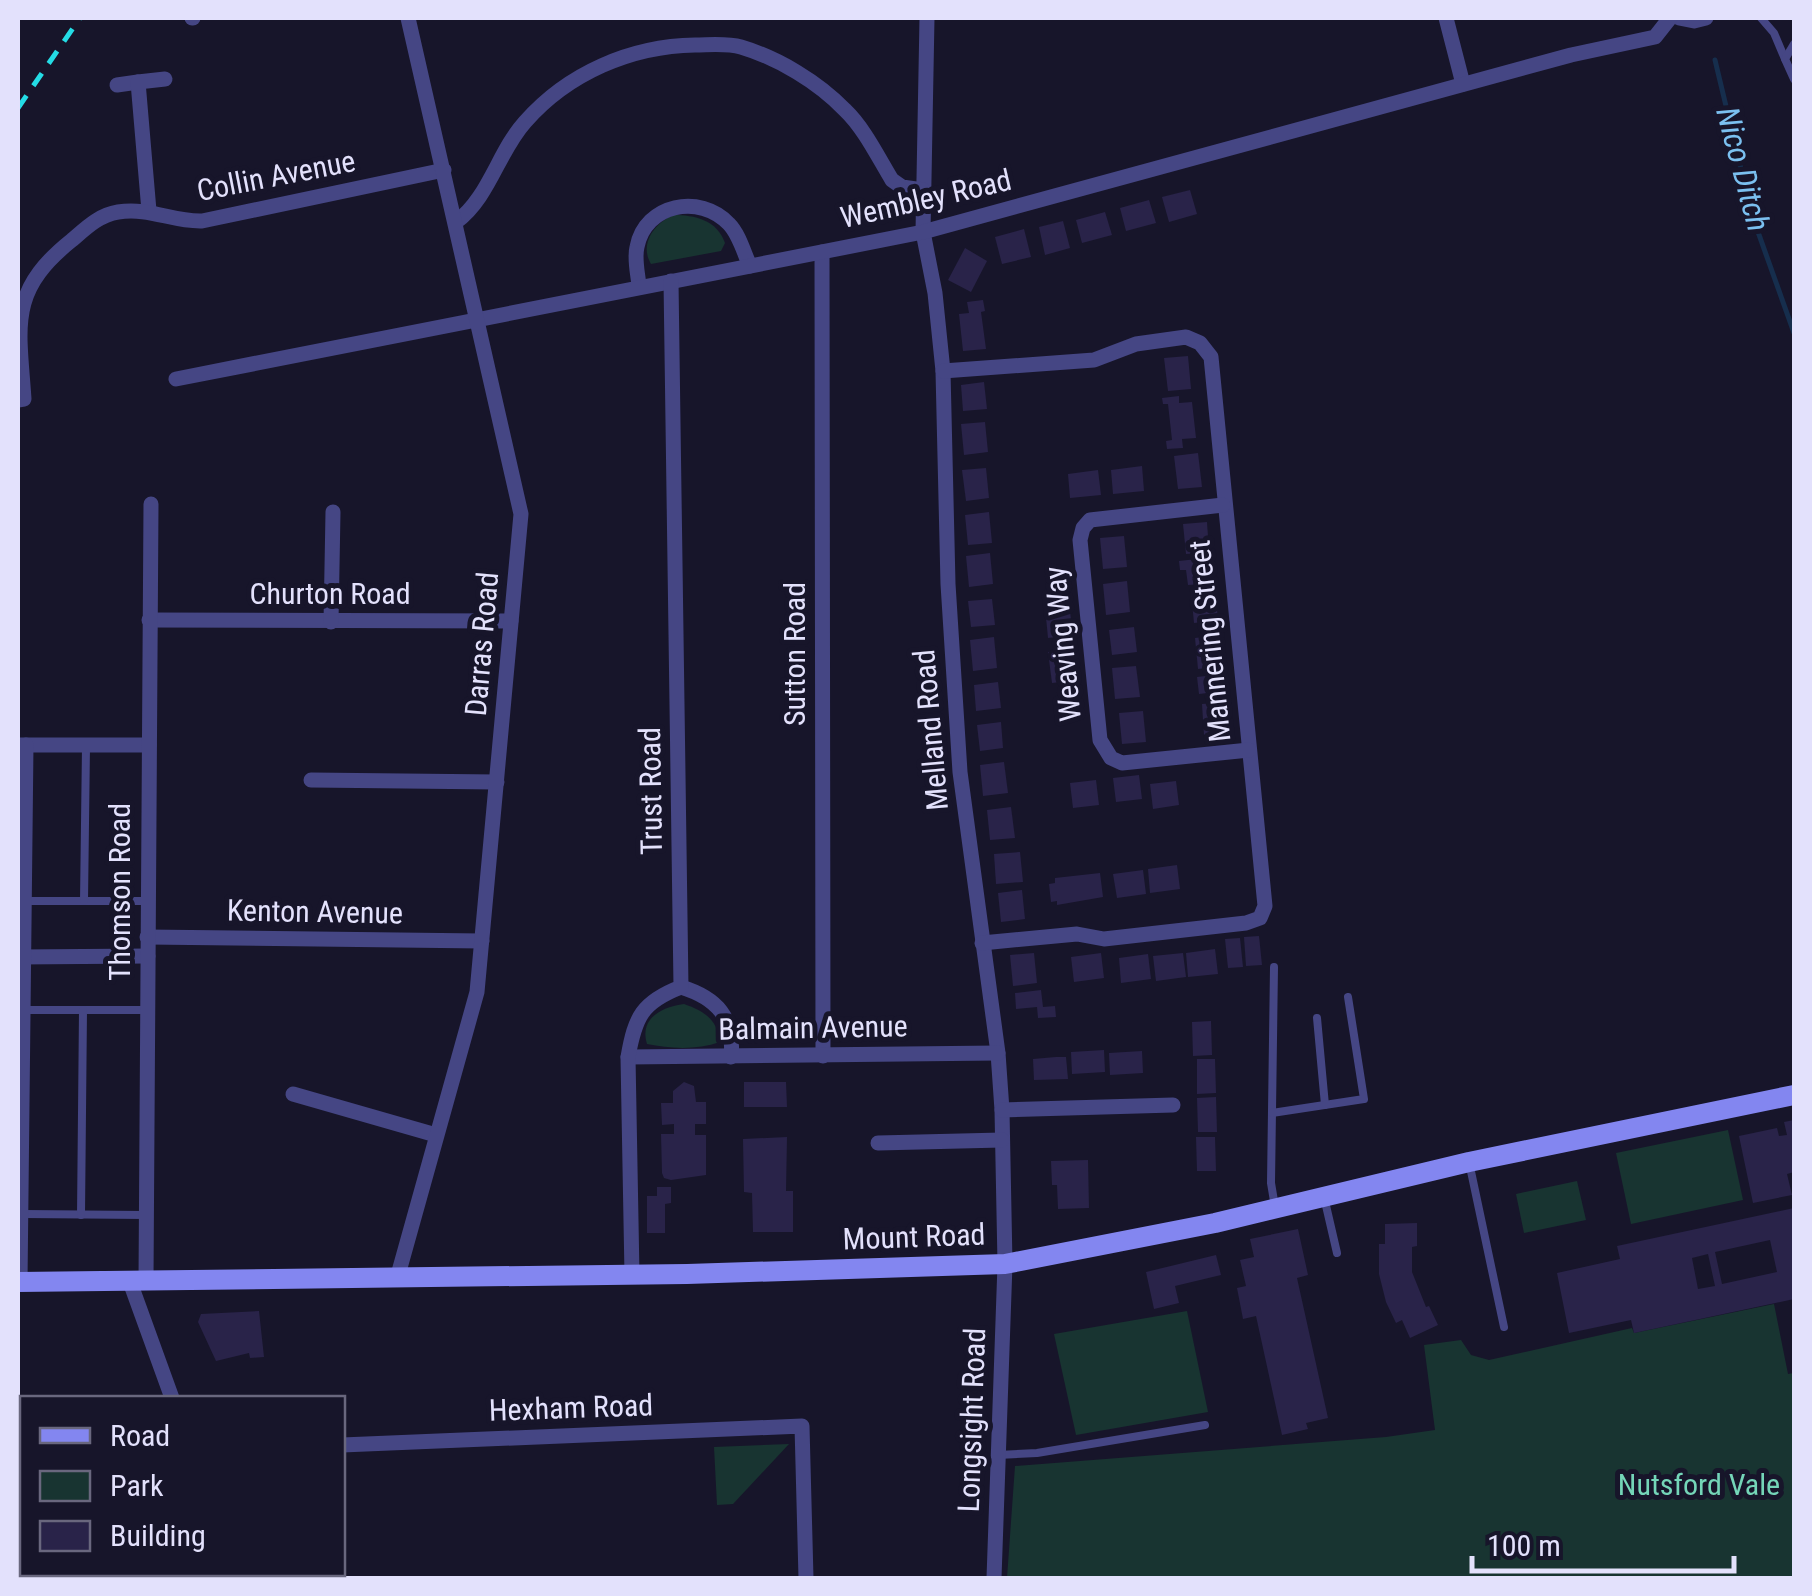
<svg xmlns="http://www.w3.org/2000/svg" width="1812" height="1596" font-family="'Roboto Condensed',sans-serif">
<rect width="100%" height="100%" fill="#17152a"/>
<!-- green -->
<g fill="#183431">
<path d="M673 215C695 215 717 220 725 243L721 251 651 264C639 244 654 224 673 215Z"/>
<path d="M684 1004C704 1011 717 1019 720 1042 697 1050 671 1049 647 1044 639 1018 662 1007 684 1004Z"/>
<polygon points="1728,1130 1743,1200 1631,1224 1616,1153"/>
<polygon points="1577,1181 1586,1220 1524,1233 1516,1194"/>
<polygon points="1774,1304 1788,1374 1794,1373 1794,1578 1007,1578 1015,1466 1386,1437 1435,1430 1424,1345 1461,1340 1471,1355 1489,1360 1632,1328 1634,1333"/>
<polygon points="1187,1311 1208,1412 1076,1435 1054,1334"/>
<polygon points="789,1444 733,1504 717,1505 714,1447"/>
</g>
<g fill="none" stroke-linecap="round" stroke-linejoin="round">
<!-- stream -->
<polyline stroke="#162e4d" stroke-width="5" points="1715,60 1752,215 1794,333"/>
</g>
<!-- building -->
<g fill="#292349" fill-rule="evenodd">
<polygon points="1190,190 1197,214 1169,222 1162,197"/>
<polygon points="1149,200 1156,223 1126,231 1120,208"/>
<polygon points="1105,212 1112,235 1082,243 1076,220"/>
<polygon points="1063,221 1070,248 1045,255 1039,227"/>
<polygon points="1024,229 1031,257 1002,264 995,237"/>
<polygon points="965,248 987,261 971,292 948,280"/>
<polygon points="983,300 985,311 981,312 986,349 963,351 959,314 969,313 967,302"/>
<polygon points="1188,356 1191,389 1168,391 1164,358"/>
<polygon points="984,382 987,409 963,411 961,385"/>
<polygon points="1179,396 1179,403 1192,402 1196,438 1182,439 1183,448 1167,449 1166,441 1172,440 1168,404 1163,404 1162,398"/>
<polygon points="985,422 988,452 964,455 961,424"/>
<polygon points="1198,453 1202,487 1178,489 1174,456"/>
<polygon points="1142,466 1144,491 1113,494 1111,470"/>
<polygon points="986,468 989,498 966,501 962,470"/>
<polygon points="1098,470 1101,495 1070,498 1068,474"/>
<polygon points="989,512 992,543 968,545 965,515"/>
<polygon points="1207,522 1209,552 1186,554 1183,524"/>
<polygon points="1124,536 1127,567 1103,569 1100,538"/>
<polygon points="990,553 993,584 969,587 966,556"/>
<polygon points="1197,559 1198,567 1213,565 1214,583 1188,585 1186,570 1180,570 1179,561"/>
<polygon points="1127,581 1130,612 1106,615 1103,584"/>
<polygon points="1215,589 1218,620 1194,623 1191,592"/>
<polygon points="992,599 995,625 971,627 968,601"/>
<polygon points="1069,604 1073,635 1048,638 1045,607"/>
<polygon points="1134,627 1137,652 1112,655 1109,630"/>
<polygon points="1219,635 1223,666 1198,669 1195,638"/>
<polygon points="994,637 997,668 973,671 970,640"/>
<polygon points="1073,649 1076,680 1052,683 1048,652"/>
<polygon points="1136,666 1140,697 1115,699 1112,668"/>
<polygon points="1223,674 1225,691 1199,694 1197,677"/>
<polygon points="998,682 1001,708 976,711 974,685"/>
<polygon points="1225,702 1229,733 1204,735 1202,704"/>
<polygon points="1143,711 1146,742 1122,744 1119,713"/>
<polygon points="1001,722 1003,748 980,751 977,725"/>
<polygon points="1004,762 1008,793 983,796 980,765"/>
<polygon points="1139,775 1142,799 1116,802 1113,778"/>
<polygon points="1096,780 1099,805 1073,808 1070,783"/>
<polygon points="1176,781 1179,805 1153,809 1150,784"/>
<polygon points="1011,807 1015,838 990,840 987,810"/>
<polygon points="1020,852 1023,882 996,884 994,854"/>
<polygon points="1177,865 1180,889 1150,893 1148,869"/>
<polygon points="1143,870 1146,894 1117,898 1113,874"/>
<polygon points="1100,873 1103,897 1057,905 1057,901 1051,902 1049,884 1055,883 1055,878"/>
<polygon points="1022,890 1025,919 1001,922 998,893"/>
<polygon points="1259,936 1262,965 1246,966 1244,937"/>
<polygon points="1240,938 1243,967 1228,968 1225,939"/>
<polygon points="1215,949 1218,974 1188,977 1186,953"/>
<polygon points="1034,953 1037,983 1013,986 1010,955"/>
<polygon points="1101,953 1104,978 1074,982 1071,957"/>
<polygon points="1183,953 1186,977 1156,981 1153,956"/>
<polygon points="1148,954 1151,979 1121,983 1119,958"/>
<polygon points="1041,990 1043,1007 1055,1006 1056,1017 1038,1018 1037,1007 1016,1009 1015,993"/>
<polygon points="1211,1021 1212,1055 1193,1056 1192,1022"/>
<polygon points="1104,1050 1105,1072 1072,1074 1071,1052"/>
<polygon points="1142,1051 1143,1073 1110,1075 1109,1053"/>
<polygon points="1056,1057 1066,1057 1068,1079 1034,1080 1033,1059"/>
<polygon points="1197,1059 1215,1059 1216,1093 1197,1094"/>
<polygon points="684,1082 694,1086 696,1102 706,1102 706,1124 695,1124 695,1135 706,1135 706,1175 671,1180 664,1178 662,1173 661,1134 674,1134 674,1124 662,1125 661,1103 673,1103 673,1091"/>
<polygon points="744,1082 786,1082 787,1107 744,1107"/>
<polygon points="1216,1097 1217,1132 1198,1132 1197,1098"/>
<polygon points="1794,1120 1794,1172 1787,1174 1792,1195 1753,1203 1739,1136 1777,1128 1779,1136 1787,1135 1784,1122"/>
<polygon points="787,1137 786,1191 793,1191 793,1232 753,1232 752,1193 744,1192 743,1139"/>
<polygon points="1196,1137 1215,1137 1216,1171 1197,1171"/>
<polygon points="1088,1160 1089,1208 1058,1209 1057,1185 1052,1185 1051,1161"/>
<polygon points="657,1187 671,1187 671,1203 665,1204 665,1233 647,1233 647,1196 657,1196"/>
<path d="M1794 1208V1299L1634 1333 1631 1320 1569 1333 1557 1273 1620 1259 1617 1246ZM1770 1240 1777 1272 1722 1284 1715 1252ZM1708 1254 1715 1286 1698 1289 1692 1258Z"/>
<polygon points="1417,1223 1417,1246 1412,1247 1412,1272 1426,1307 1429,1306 1438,1325 1410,1338 1402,1320 1396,1323 1386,1302 1379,1274 1379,1244 1385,1244 1385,1224"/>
<polygon points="1298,1229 1308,1275 1297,1278 1328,1418 1306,1423 1308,1429 1282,1435 1256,1316 1243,1319 1237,1288 1246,1286 1240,1260 1254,1257 1250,1239"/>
<polygon points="1216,1255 1221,1275 1175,1286 1179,1303 1154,1309 1146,1272"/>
<polygon points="259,1311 264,1357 250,1358 249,1353 216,1361 198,1322 201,1314"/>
</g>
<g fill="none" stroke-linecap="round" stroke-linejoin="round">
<!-- lane -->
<g stroke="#454684" stroke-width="8">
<polyline points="1761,18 1774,33 1785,59"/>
<polyline points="1794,44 1785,59 1794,79"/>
<polyline points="22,901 148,901"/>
<polyline points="84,901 86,746"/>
<polyline points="1274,967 1271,1183 1275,1207"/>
<polyline points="22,1010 147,1010"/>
<polyline points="1317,1018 1325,1105"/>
<polyline points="1272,1113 1364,1099 1348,997"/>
<polyline points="1469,1162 1504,1327"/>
<polyline points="1324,1197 1337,1253"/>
<polyline points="22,1214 146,1215"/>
<polyline points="81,1215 83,1010"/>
<polyline points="998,1455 1037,1453 1205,1425"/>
</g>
<!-- street -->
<g stroke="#454684" stroke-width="15">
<polyline points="192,18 193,18"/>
<polyline points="927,18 923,232 935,293 943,371 948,584 960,772 998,1053 1002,1110 1005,1264 994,1578"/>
<polyline points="1446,18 1463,84"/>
<polyline points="1679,18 1694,21 1706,18"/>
<polyline points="117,85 138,82"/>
<polyline points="149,211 138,82 165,79"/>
<path d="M456 222C489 198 498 152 525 122 568 73 631 46 695 45 709 45 727 43 741 47 778 58 818 82 845 110 864 128 878 157 892 180L902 187 923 190"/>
<polyline points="822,252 823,1056"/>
<path d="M639 286C638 274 634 259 637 247 645 204 700 193 729 224 739 234 744 253 750 266"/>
<polyline points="943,371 1094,360 1136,344 1186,337 1200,343 1211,357 1265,906 1260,918 1246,923 1104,939 1077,934 982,943"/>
<polyline points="176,379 923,232 1571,55 1655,37 1670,18"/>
<path d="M18 400 24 399C19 325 8 291 72 240 86 228 99 215 118 212 149 207 173 222 202 221L444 170"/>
<polyline points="1223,505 1090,520 1083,528 1080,540 1100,740 1111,758 1122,763 1249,750"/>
<polyline points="149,620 511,621"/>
<polyline points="331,622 333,512"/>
<polyline points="18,745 149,745"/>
<polyline points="311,780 497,782"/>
<polyline points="147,937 482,941"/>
<polyline points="18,957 148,956"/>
<path d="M681 987C717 998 735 1018 731 1057"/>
<polyline points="628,1057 998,1053"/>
<polyline points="293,1094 436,1135"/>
<polyline points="1002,1110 1173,1105"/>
<polyline points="878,1143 1002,1140"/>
<polyline points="398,1275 477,992 521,514 408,18"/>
<path d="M632 1275 628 1057C635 1017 642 1002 681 987L671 281"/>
<polyline points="146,1281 151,504"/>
<polyline points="20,1282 26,745"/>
<polyline points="130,1282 172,1398"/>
<polyline points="342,1445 802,1426 806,1578"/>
<polyline points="252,1574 254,1578"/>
</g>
<!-- secondary -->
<polyline stroke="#8386f0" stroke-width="20" points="18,1282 687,1274 1005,1264 1215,1223 1469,1162 1794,1095"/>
<!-- rail -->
<polyline stroke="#24dce5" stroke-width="5" stroke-dasharray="15 12" stroke-linecap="butt" points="18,108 80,18"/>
</g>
<g text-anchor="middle" stroke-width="10" stroke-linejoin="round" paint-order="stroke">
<!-- street labels -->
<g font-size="30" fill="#e3e1fc" stroke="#17152a">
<text transform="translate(276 176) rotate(-11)" y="10">Collin Avenue</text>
<text transform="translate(926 199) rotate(-13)" y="10">Wembley Road</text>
<text x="330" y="604">Churton Road</text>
<text transform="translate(1210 641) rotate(-96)" y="10">Mannering Street</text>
<text transform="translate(482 644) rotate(-85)" y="10">Darras Road</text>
<text transform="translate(1063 644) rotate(-96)" y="10">Weaving Way</text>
<text transform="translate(795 654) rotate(-90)" y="10">Sutton Road</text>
<text transform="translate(931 730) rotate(-95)" y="10">Melland Road</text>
<text transform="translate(651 791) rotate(-91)" y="10">Trust Road</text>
<text transform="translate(120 892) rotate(-90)" y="10">Thomson Road</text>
<text transform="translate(315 912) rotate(1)" y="10">Kenton Avenue</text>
<text transform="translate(813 1028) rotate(-1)" y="10">Balmain Avenue</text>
<text transform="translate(914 1237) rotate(-2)" y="10">Mount Road</text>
<text transform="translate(571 1408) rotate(-2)" y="10">Hexham Road</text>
<text transform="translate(972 1420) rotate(-88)" y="10">Longsight Road</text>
</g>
<!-- park labels -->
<g font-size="30" fill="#74d5b8" stroke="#17152a">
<text x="1699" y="1495">Nutsford Vale</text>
</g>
<!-- water labels -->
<g font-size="32" font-style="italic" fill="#7bc0f0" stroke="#17152a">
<text transform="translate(1743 169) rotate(75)" y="11">Nico Ditch</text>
</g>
</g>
<!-- border -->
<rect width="1812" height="1596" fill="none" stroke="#e3e1fc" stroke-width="40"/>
<!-- legend -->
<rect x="20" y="1396" width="325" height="180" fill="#17152a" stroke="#69677e" stroke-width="2.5"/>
<rect x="40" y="1428" width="50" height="15" fill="#8386f0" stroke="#69677e" stroke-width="2.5"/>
<text x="110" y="1446" font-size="30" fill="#e3e1fc">Road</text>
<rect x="40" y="1471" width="50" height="30" fill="#183431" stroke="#69677e" stroke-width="2.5"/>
<text x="110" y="1496" font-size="30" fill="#e3e1fc">Park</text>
<rect x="40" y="1521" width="50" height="30" fill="#292349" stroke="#69677e" stroke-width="2.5"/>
<text x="110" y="1546" font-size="30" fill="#e3e1fc">Building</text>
<!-- scale -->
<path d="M1472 1556v15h262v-15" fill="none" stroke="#e3e1fc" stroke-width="5"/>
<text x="1487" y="1556" font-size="30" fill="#e3e1fc" stroke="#17152a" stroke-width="8" paint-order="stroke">100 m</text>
</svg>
